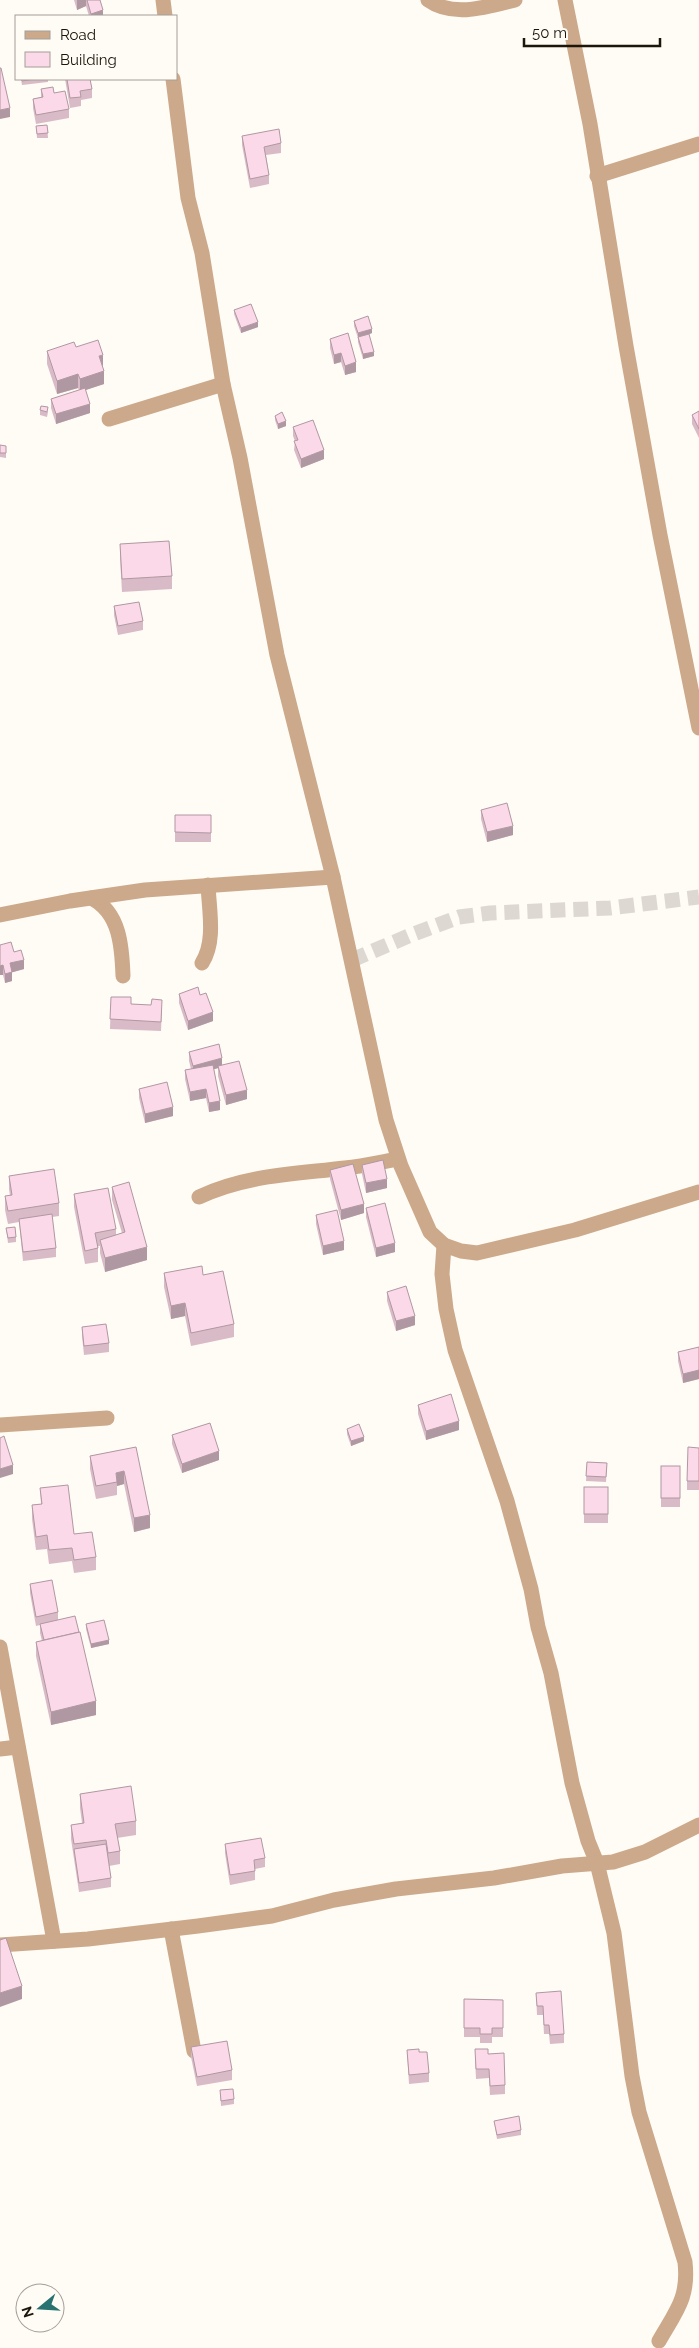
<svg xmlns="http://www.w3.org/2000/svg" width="699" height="2348" font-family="Raleway,sans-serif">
<rect width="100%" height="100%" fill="#fffbf5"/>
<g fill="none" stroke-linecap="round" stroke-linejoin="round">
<!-- street-tunnel -->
<polyline stroke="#ddd8d2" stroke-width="15" stroke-dasharray="15 8" stroke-linecap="butt" points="352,960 411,935 459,917 490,913 610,908 699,897"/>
<!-- street -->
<g stroke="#cba98a" stroke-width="15">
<polyline points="163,0 165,16"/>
<path d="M428 0C453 18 487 7 515 0"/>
<polyline points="565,0 590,124 626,346 660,535 699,728"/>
<polyline points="173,79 188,198 202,253 223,384 240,458 277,655 333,877 386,1120 401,1166 430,1232 444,1245 461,1251 477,1253 575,1230 699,1192"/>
<polyline points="597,176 699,144"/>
<polyline points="109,419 223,384"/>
<path d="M91 898C120 912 122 947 123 976"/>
<polyline points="0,915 70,901 145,890 333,877"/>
<path d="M202 963C216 941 209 910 208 885"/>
<path d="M199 1197C245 1175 295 1174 345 1168 363 1166 381 1162 398 1159"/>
<path d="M444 1245 442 1274 446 1309 455 1350 507 1501 531 1589 538 1627 551 1673 572 1783 588 1841 597 1863 614 1933 632 2076 639 2112 685 2262C689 2298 676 2311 659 2341"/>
<polyline points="0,1425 107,1418"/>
<polyline points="0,1647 54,1941"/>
<polyline points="0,1749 18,1747"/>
<polyline points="171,1929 194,2051"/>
<polyline points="0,1945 88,1939 198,1926 272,1916 334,1900 396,1889 494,1878 562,1866 613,1862 645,1852 699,1825"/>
</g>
</g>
<!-- wall -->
<g fill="#d9bbc8">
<polygon points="74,0 100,0 103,16 89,16 86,6 77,10"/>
<polygon points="21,79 48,79 48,82 22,85"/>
<polygon points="65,79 90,79 92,89 92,98 81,100 81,106 70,108"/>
<polygon points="41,89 54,93 69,109 69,118 36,124 33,108 33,99 41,97"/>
<polygon points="47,125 48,138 37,138 36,126"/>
<polygon points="242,136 281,143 281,153 266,155 269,175 269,184 250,188 242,145"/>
<polygon points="234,310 258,327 241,333 234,314"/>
<polygon points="354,321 372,333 368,335 374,356 363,359 358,342 358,338 354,326"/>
<polygon points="330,339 356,372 345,375 341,362 334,364 330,348"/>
<polygon points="76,347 103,368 104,384 85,390 90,413 56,424 51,408 51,399 79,390 78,388 57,394 47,364 47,351"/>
<polygon points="40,410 48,412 47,417 40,415"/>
<polygon points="699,411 699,438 692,424 692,415"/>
<polygon points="275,416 286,426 278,429 275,420"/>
<polygon points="293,427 324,459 301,468 294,450 295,441 293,436"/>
<polygon points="0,445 6,451 6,458 0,457"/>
<polygon points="120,544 172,576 172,589 122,592 120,558"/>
<polygon points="114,606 143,621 143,630 118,635 114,615"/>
<polygon points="481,810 513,835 487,842 481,819"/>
<rect x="175" y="815" width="36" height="27"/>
<polygon points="0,945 14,952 24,969 12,972 12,981 5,983 3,975"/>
<polygon points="179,994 200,995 213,1021 188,1030 179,1003"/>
<polygon points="111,997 131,1004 162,1009 161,1031 110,1029"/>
<polygon points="189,1052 222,1065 247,1099 226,1105 218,1076 218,1068 214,1069 220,1110 209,1112 206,1098 190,1101 185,1079 185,1070 191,1069 189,1061"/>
<polygon points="139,1089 173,1116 145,1123 139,1098"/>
<polygon points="362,1165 387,1188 366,1193 362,1174"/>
<polygon points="330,1170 364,1213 341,1220 330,1179"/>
<polygon points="9,1176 59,1203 59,1216 52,1217 56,1248 56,1257 23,1261 19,1222 8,1224 5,1210 5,1196 10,1196 9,1189"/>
<polygon points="112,1187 147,1260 105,1272 100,1253 100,1246 98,1246 98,1262 85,1264 74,1207 74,1194 116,1229 116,1235 122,1233 112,1200"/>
<polygon points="366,1208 395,1252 376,1257 366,1217"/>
<polygon points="316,1215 344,1250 323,1255 316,1224"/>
<polygon points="6,1228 16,1237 16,1242 8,1243"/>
<polygon points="164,1273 203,1275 234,1324 234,1337 191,1346 185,1316 171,1319 164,1287"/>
<polygon points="387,1292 415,1325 396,1331 387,1301"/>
<polygon points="82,1327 109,1343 109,1352 84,1355 82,1336"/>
<polygon points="699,1347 699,1379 683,1383 678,1361 678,1352"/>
<polygon points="418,1405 459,1430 426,1440 418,1414"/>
<polygon points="347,1429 364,1441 351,1446 347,1434"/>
<polygon points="172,1435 219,1460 182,1473 172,1444"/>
<polygon points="136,1447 150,1528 134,1532 124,1484 117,1486 117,1495 96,1499 90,1469 90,1456"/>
<polygon points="699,1448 699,1490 687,1490 687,1481"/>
<polygon points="587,1462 607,1463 606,1482 586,1481"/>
<rect x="661" y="1466" width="19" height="41"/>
<rect x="584" y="1487" width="24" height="36"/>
<polygon points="40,1488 74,1534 96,1557 96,1570 74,1573 72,1561 49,1564 47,1549 36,1550 32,1519 32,1505 41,1504"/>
<polygon points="30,1584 58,1612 58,1620 96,1715 51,1725 36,1656 36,1642 42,1641 40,1633 40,1625 36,1626 30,1593"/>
<polygon points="86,1624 109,1644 91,1648 86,1629"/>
<polygon points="80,1794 136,1821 136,1835 117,1838 120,1851 120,1864 109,1866 111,1878 111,1887 79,1892 71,1839 71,1825 82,1823 80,1808"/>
<polygon points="225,1844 265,1858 265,1867 255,1869 255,1880 230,1885 225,1853"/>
<polygon points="536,1993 564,2034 564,2043 550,2044 549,2034 544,2034 543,2015 537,2015"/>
<polygon points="464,1999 503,2000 503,2037 492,2037 492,2043 480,2043 480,2037 464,2037"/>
<polygon points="191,2047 232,2070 232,2080 197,2086 191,2057"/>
<polygon points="407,2050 419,2052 429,2073 429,2082 409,2084"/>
<polygon points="488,2054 505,2085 505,2094 490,2095 489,2078 476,2079 475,2058"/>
<polygon points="220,2090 234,2099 234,2104 221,2106"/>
<polygon points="494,2121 521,2130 521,2135 497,2139"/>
</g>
<!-- shaded-wall -->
<g fill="#b098a2">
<polygon points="77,0 86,0 86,6 77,10"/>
<polygon points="103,10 103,16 91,16 91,14"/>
<polygon points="10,108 10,117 0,119 0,110"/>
<polygon points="258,322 258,327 241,333 241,328"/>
<polygon points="372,329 372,333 358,338 358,333"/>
<polygon points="374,352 374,356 363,359 363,354"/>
<polygon points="341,353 341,362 334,364 334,355"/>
<polygon points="103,355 103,368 99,356"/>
<polygon points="356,362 356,372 345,375 345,366"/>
<polygon points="104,371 104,384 80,392 80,379"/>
<polygon points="78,374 78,388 57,394 57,381"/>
<polygon points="90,404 90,413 56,424 56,414"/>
<polygon points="286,421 286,426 278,429 278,424"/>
<polygon points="324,450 324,459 301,468 301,459"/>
<polygon points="513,826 513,835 487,842 487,832"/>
<polygon points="24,960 24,969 10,973 10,963"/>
<polygon points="3,965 3,975 0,975 0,966"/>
<polygon points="12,972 12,981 5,983 5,974"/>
<polygon points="213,1012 213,1021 188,1030 188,1021"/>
<polygon points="222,1058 222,1067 193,1075 193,1066"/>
<polygon points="206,1089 206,1098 190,1101 190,1092"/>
<polygon points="247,1090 247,1099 226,1105 226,1095"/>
<polygon points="220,1101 220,1110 209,1112 209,1103"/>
<polygon points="173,1107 173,1116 145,1123 145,1114"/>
<polygon points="387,1179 387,1188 366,1193 366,1183"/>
<polygon points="364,1204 364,1213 341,1220 341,1210"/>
<polygon points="344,1241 344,1250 323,1255 323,1246"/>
<polygon points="395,1243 395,1252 376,1257 376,1248"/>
<polygon points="147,1247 147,1260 105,1272 105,1258"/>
<polygon points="185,1303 185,1316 171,1319 171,1306"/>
<polygon points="415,1316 415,1325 396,1331 396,1321"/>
<polygon points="699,1370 699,1379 683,1383 683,1374"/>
<polygon points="459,1421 459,1430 426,1440 426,1431"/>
<polygon points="364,1437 364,1441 351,1446 351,1441"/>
<polygon points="219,1451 219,1460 182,1473 182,1464"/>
<polygon points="13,1465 13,1474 0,1478 0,1469"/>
<polygon points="124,1471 124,1484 117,1486 116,1473"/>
<polygon points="150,1515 150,1528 134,1532 134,1518"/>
<polygon points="109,1640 109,1644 91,1648 91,1644"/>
<polygon points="96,1701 96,1715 51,1725 51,1712"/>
<polygon points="22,1986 22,1999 0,2007 0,1993"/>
</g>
<!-- building -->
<g fill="#fcd9e8" stroke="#b098a2">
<polygon points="87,0 100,0 103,10 91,14"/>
<polygon points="0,68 1,68 10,108 0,110"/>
<polygon points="22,79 35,79 22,81"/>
<polygon points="67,79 90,79 92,89 80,91 81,97 70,98"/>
<polygon points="53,87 54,93 65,91 69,109 36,115 33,99 43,97 41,89"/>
<polygon points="47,125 48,133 37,134 36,126"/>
<polygon points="279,129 281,143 264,147 269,175 250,179 242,136"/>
<polygon points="251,304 258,322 241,328 234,310"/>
<polygon points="368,316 372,329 358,333 354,321"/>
<polygon points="348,333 356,362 345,366 341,353 334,355 330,339"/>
<polygon points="369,334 374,352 363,354 358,337"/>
<polygon points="98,340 103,355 99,356 104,371 80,379 78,374 57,381 47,351 74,342 76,347"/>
<polygon points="85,388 90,404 56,414 51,399"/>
<polygon points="41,406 48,407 47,412 40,410"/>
<polygon points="699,411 699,429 692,415"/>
<polygon points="282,412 286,421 278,424 275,416"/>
<polygon points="313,420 324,450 301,459 294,441 298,440 293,427"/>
<polygon points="0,445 6,446 6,453 0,453"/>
<polygon points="169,541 172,576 122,579 120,544"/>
<polygon points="139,602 143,621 118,626 114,606"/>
<polygon points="507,803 513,826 487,832 481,810"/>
<polygon points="175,815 211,815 211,833 175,832"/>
<polygon points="11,942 14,952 21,950 24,960 10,963 12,972 5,974 3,965 0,966 0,945"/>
<polygon points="198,987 200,995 206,993 213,1012 188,1021 179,994"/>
<polygon points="111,997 131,997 131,1004 151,1005 152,999 162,1000 161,1022 110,1019"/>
<polygon points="219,1044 222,1058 193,1066 189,1052"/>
<polygon points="239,1061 247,1090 226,1095 218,1066"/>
<polygon points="213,1065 220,1101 209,1103 206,1089 190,1092 185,1070"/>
<polygon points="167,1082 173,1107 145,1114 139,1089"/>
<polygon points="383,1160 387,1179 366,1183 362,1165"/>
<polygon points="353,1164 364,1204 341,1210 330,1170"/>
<polygon points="54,1169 59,1203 8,1211 5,1196 12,1195 9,1176"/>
<polygon points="129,1182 147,1247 105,1258 100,1240 125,1232 112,1187"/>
<polygon points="108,1188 116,1229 95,1233 98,1248 85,1251 74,1194"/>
<polygon points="385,1203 395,1243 376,1248 366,1208"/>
<polygon points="337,1210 344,1241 323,1246 316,1215"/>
<polygon points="52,1214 56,1248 23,1252 19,1219"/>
<polygon points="15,1227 16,1237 8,1238 6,1228"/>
<polygon points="202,1266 203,1275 223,1271 234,1324 191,1333 185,1303 171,1306 164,1273"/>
<polygon points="406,1286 415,1316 396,1321 387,1292"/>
<polygon points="106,1324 109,1343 84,1346 82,1327"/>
<polygon points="699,1347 699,1370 683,1374 678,1352"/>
<polygon points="451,1394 459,1421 426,1431 418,1405"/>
<polygon points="210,1423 219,1451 182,1464 172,1435"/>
<polygon points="359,1424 364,1437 351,1441 347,1429"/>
<polygon points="4,1436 13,1465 0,1469 0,1438"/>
<polygon points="136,1447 150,1515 134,1518 124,1471 116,1473 117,1482 96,1486 90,1456"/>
<polygon points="688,1447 699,1448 699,1481 687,1481"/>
<polygon points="587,1462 607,1463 606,1477 586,1476"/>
<rect x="661" y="1466" width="19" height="32"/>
<polygon points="68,1485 74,1534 92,1532 96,1557 74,1560 72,1548 49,1550 47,1535 36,1537 32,1505 42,1504 40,1488"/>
<rect x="584" y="1487" width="24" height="27"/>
<polygon points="52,1580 58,1612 36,1617 30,1584"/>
<polygon points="75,1616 79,1632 44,1640 40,1624"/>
<polygon points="104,1620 109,1640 91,1644 86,1624"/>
<polygon points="80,1632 96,1701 51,1712 36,1642"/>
<polygon points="131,1786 136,1821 115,1824 120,1851 108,1853 106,1840 74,1844 71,1825 84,1823 80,1794"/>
<polygon points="261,1838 265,1858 254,1860 255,1871 230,1875 225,1844"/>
<polygon points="106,1844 111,1878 79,1883 74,1849"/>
<polygon points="6,1938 22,1986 0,1993 0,1940"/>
<polygon points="561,1991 564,2034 550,2035 549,2025 544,2025 543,2006 537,2006 536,1993"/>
<polygon points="464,1999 503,2000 503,2028 492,2028 492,2034 480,2034 480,2028 464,2028"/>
<polygon points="227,2041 232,2070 197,2077 191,2047"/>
<polygon points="419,2049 419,2052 427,2052 429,2073 409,2075 407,2050"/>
<polygon points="475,2049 488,2049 488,2054 504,2053 505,2085 490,2086 489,2069 476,2069"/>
<polygon points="233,2089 234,2099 221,2101 220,2090"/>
<polygon points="519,2116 521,2130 497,2135 494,2121"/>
</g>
<!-- legend -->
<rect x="15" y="15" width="162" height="65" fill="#fffbf5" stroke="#a49f97"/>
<rect x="25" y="31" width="25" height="8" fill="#cba98a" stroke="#a49f97"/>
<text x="60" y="40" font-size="15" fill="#1b150a">Road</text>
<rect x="25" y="52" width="25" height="15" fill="#fcd9e8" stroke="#a49f97"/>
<text x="60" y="65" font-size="15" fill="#1b150a">Building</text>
<!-- north arrow -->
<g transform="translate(40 2308) rotate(252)"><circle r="24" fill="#fffbf5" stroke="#a49f97"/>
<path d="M0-4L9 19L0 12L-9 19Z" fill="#287271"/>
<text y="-8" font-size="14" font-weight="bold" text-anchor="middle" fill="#1b150a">N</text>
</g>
<!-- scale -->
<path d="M524 38v8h136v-8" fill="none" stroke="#1b150a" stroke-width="2.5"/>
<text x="532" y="38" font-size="15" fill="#1b150a" stroke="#fffbf5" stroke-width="4" paint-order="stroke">50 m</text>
</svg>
